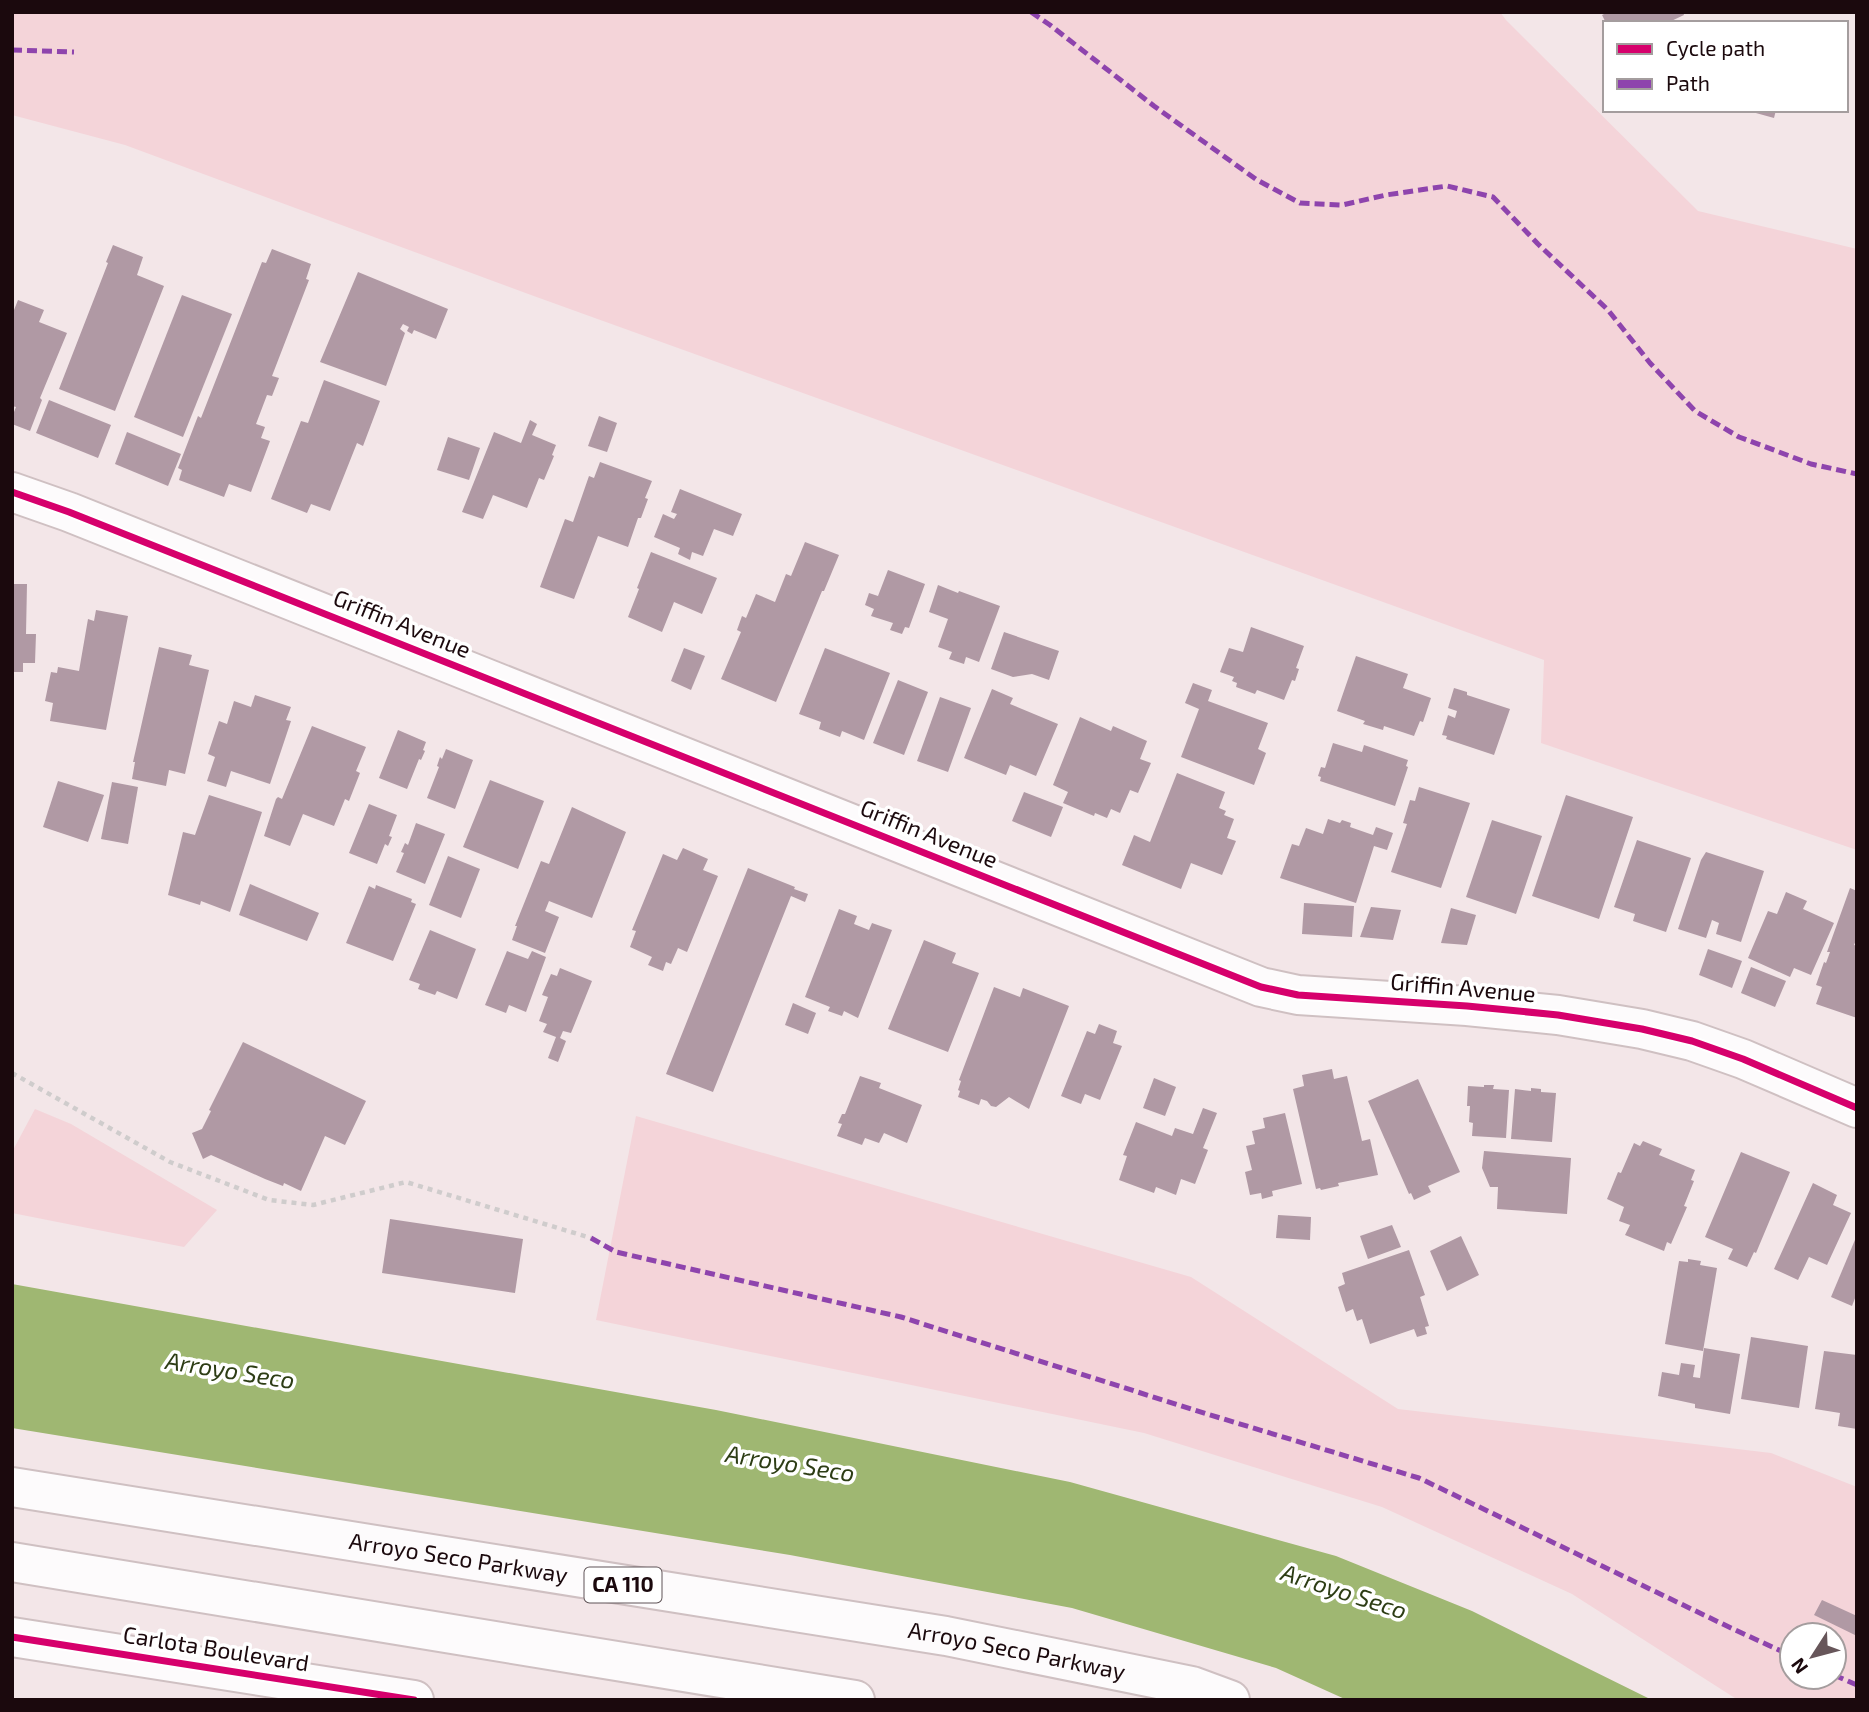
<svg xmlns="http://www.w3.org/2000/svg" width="1869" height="1712" font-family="'Exo 2',sans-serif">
<rect width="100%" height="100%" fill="#f3e6e8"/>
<!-- green -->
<g fill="#f4d4d9" fill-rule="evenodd">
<polygon points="12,12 1500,12 1506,20 1698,211 1857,249 1857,850 1541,743 1544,660 531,295 125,145 12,115"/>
<polygon points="35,1109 71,1124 217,1210 184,1247 12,1213 12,1152"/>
<path d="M636 1116 1191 1277 1398 1409 1771 1453 1857 1487V1700H1738L1572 1594 1382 1507 1144 1433 596 1320ZM1792 1635H1834V1677H1792Z"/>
</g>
<!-- water -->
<polygon fill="#9fb772" points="12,1284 716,1410 1070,1482 1336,1556 1472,1611 1652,1700 1347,1700 1276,1668 1072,1608 790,1555 12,1428"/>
<!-- building -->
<g fill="#b099a4">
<polygon points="1608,12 1683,12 1684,15 1667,23 1664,20 1658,23 1606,23 1602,15"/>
<polygon points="1745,110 1776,110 1774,118"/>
<polygon points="113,245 143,257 137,275 164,286 115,411 59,389 108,263 106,262"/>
<polygon points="272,249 311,264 306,279 309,280 272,376 279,378 272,396 267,395 256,424 265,427 261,438 270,441 251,492 229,484 224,497 179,480 182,470 178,468 198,416 201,418 262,262 266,263"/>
<polygon points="358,272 448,309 436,339 414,330 412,334 407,331 409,327 403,324 400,329 405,333 386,386 320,362"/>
<polygon points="182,295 232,314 183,437 134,417"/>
<polygon points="18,300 44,310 39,322 67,333 40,398 42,400 30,431 12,424 12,417 16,407 12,406 12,315"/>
<polygon points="324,380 380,401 363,446 357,443 330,511 311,504 307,513 271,499 301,421 308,423"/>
<polygon points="49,400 111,425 98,458 36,433"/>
<polygon points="599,416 617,423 607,452 588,446"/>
<polygon points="530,420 537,424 532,435 556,445 552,455 554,456 544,480 539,478 527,508 493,495 483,519 462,512 494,432 521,443"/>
<polygon points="127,432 181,454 168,486 115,464"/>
<polygon points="448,437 480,448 469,480 437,470"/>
<polygon points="600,462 652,481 645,498 648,499 641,518 638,518 628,547 598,536 574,599 540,587 565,519 573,522 589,476 594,478"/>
<polygon points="680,489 742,514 733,536 714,529 703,556 692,552 690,560 678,554 680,548 654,537 663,514 674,519 677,514 671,512"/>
<polygon points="805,542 839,555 824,591 822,591 776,702 721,679 741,632 737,630 742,616 746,618 756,594 775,602 786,574 791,576"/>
<polygon points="651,552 717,578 702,614 674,602 662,632 628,617 639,589 637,588"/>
<polygon points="888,570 925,584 909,628 905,627 902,634 890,630 893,623 871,616 874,609 865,605 869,593 878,596"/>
<polygon points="12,584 27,584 26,634 36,634 35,663 23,663 23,672 12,672"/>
<polygon points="938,585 958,593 959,591 1000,606 979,662 966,657 964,664 949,659 952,652 938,647 948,619 929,612"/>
<polygon points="96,610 128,616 106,730 50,721 53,703 45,701 51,672 57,673 58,667 79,671 88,619 94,621"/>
<polygon points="1251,627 1304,646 1296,668 1299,669 1295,681 1292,680 1284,700 1257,690 1255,694 1236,687 1237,683 1232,681 1234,677 1220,672 1229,648 1243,652"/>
<polygon points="1004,632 1059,651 1049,680 1032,674 1013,677 991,669"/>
<polygon points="159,647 192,655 189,665 209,670 185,774 169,770 166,786 132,779 135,762 133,762"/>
<polygon points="684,648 705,656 691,690 671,681"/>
<polygon points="825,648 890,673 864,740 842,731 840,737 819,729 821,722 799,714"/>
<polygon points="1356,656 1408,674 1403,688 1431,698 1423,722 1420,721 1414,736 1384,726 1383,730 1363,724 1365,721 1337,711"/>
<polygon points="898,680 928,692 904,755 873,743"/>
<polygon points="1193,683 1212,690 1208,701 1268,723 1258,749 1266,753 1254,785 1181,757 1199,709 1185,703"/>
<polygon points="1454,688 1467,692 1467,695 1510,709 1494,755 1446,739 1447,736 1442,735 1448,715 1455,718 1457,711 1448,708"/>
<polygon points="992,689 1013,698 1010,704 1058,724 1036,776 1010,765 1006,775 964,758"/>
<polygon points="255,695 291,707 286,720 291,721 270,784 231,771 226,787 207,781 215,757 208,754 219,721 227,724 234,701 251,707"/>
<polygon points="940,697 971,708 948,772 917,761"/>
<polygon points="1080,717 1111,731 1113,726 1147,741 1140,759 1151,763 1138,793 1130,790 1120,813 1111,809 1107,818 1095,813 1094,816 1063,803 1068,792 1053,785"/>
<polygon points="312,726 366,747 356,771 360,773 349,801 345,799 334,826 303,814 290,846 264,836 276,799 278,797 282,799"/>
<polygon points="398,730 426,742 423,750 425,751 421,760 419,759 407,789 379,778"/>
<polygon points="1333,743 1362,752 1364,745 1408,760 1406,766 1408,767 1395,806 1320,781 1321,777 1318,776 1321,767 1325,768"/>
<polygon points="446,749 473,760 455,809 427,798 439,767 437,766 440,757 442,759"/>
<polygon points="1177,773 1225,792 1219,808 1226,811 1224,815 1234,819 1227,838 1236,841 1222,875 1191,863 1181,889 1122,865 1134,835 1150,842"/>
<polygon points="490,780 544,801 518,869 463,847"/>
<polygon points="58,781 104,795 88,842 43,827"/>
<polygon points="112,782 138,787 128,844 101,839"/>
<polygon points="1419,787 1470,803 1441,888 1391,872 1407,824 1403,823 1410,800 1415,801"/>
<polygon points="1024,792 1063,807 1051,837 1012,821"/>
<polygon points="209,795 262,812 230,912 201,901 200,905 168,895 183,832 195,835"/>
<polygon points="1566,795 1633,817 1599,919 1532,896"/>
<polygon points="369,804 397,815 389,836 392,837 388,846 385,844 377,864 349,853"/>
<polygon points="572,807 626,832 592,918 549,901 545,911 559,917 545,953 512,940 517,926 515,926 541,861 549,864"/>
<polygon points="1328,819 1340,823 1342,820 1351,823 1350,827 1373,835 1376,827 1393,833 1387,850 1374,846 1356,903 1280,878 1292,844 1299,846 1306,828 1323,834"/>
<polygon points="1492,820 1542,836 1516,914 1466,897"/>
<polygon points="416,823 445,834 425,884 396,872 404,853 401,852 405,843 408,845"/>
<polygon points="1637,840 1691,858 1666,932 1633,921 1635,914 1614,907"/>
<polygon points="683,848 708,859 703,870 718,876 687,952 678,948 671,964 666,962 663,971 648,965 652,957 630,947 636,931 632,930 663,854 677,860"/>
<polygon points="1706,852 1764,871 1741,942 1716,934 1719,923 1712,920 1706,938 1678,929 1701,860"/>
<polygon points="448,856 480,869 461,918 429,905"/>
<polygon points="748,868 795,887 794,889 808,894 805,902 791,896 713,1092 666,1074"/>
<polygon points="250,884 319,913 307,941 239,915"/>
<polygon points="376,885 412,899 411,902 416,904 393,961 346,943 369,886 375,889"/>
<polygon points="1850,888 1857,891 1857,938 1854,945 1857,946 1857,1018 1816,1004 1822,987 1816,985 1824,962 1826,963 1830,952 1827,952"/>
<polygon points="1786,892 1807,901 1803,909 1834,923 1811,975 1794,968 1790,977 1748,958 1768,911 1777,914"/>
<polygon points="1304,903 1354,906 1352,937 1302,934"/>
<polygon points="1371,907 1401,910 1393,940 1360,937"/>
<polygon points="1451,908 1476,915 1467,945 1441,943"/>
<polygon points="839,909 857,916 854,924 869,930 872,923 892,930 858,1018 844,1011 842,1016 828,1011 830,1007 805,997"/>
<polygon points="430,930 476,949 457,999 437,991 435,995 418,989 420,984 409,980"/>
<polygon points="924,940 956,953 952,963 979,973 948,1052 888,1029"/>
<polygon points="1708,949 1742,961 1732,988 1699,975"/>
<polygon points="507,951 528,959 532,951 546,957 526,1012 509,1005 506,1013 485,1005"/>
<polygon points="1751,967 1786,981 1775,1007 1741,993"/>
<polygon points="560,968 592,981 571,1033 563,1031 560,1038 566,1041 558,1062 548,1058 556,1037 543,1032 547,1024 539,1021 548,997 542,995 551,974 557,976"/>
<polygon points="994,987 1020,997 1023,988 1069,1006 1029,1109 1009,1097 996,1107 991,1106 987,1101 981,1099 979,1105 958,1097 960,1091 958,1090 961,1081 959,1080"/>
<polygon points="793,1003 816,1013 808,1034 785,1025"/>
<polygon points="1099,1024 1117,1031 1113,1043 1122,1046 1100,1100 1085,1094 1081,1104 1061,1096 1087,1031 1095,1034"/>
<polygon points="243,1042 366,1101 345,1145 325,1136 301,1191 284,1183 283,1186 265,1179 211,1155 203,1159 192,1133 202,1129 211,1111 209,1110"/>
<polygon points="1332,1069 1334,1079 1347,1076 1362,1141 1370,1139 1378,1175 1338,1183 1339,1186 1321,1190 1320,1188 1316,1189 1293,1089 1304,1086 1302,1075"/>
<polygon points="860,1076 881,1083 879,1088 922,1105 907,1143 884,1133 879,1143 865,1138 862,1145 837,1136 842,1124 838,1123 842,1114 845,1114"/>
<polygon points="1154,1078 1176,1087 1165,1116 1143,1108"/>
<polygon points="1418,1079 1460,1172 1428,1186 1431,1192 1414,1200 1411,1193 1409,1194 1368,1101"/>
<polygon points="1484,1085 1494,1085 1493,1089 1509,1090 1506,1138 1472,1136 1473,1123 1469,1122 1470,1106 1467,1106 1468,1086 1484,1087"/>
<polygon points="1531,1088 1541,1089 1541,1092 1556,1093 1552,1142 1511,1139 1515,1089 1531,1091"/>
<polygon points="1203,1108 1217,1113 1203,1148 1208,1150 1195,1184 1181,1179 1176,1195 1156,1187 1154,1193 1119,1180 1127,1156 1123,1155 1136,1122 1172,1136 1175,1128 1193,1134"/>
<polygon points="1285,1113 1302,1184 1272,1191 1273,1196 1262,1199 1261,1193 1250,1195 1245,1172 1252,1170 1246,1146 1255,1144 1252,1131 1265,1128 1263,1118"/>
<polygon points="1643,1141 1662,1149 1659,1155 1695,1170 1691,1180 1694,1181 1684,1206 1687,1207 1671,1244 1667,1242 1664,1251 1625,1235 1630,1225 1619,1221 1624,1207 1607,1199 1618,1172 1621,1173 1634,1143 1640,1146"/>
<polygon points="1484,1151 1571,1158 1567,1214 1497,1209 1498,1187 1490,1187 1482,1168"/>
<polygon points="1741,1152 1790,1172 1756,1253 1754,1252 1747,1267 1728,1259 1733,1249 1705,1237"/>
<polygon points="1813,1183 1837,1195 1833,1205 1851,1213 1827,1265 1809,1257 1798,1280 1774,1269"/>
<polygon points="1278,1215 1311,1217 1310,1240 1276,1238"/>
<polygon points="390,1219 523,1239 515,1293 382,1273"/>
<polygon points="1392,1225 1401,1247 1368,1259 1360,1236"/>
<polygon points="1857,1235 1857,1293 1852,1306 1831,1297"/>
<polygon points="1461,1236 1479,1275 1447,1291 1430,1251"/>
<polygon points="1409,1250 1425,1295 1420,1297 1429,1326 1425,1327 1427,1334 1417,1337 1414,1329 1370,1344 1362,1319 1357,1321 1353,1309 1346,1312 1338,1287 1345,1284 1342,1273"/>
<polygon points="1688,1259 1701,1261 1700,1265 1717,1268 1703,1351 1665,1344 1679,1261 1688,1262"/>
<polygon points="1751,1337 1808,1346 1799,1408 1741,1399"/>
<polygon points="1704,1348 1740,1354 1730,1414 1695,1408 1695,1404 1658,1396 1662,1372 1679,1375 1681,1363 1695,1365 1693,1377 1700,1378"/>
<polygon points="1824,1351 1857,1355 1857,1429 1838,1426 1840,1413 1815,1409"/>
<polygon points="1822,1600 1857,1616 1857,1636 1814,1615"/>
</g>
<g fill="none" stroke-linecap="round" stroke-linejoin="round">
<!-- minor casing -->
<g stroke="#cfc0c2" stroke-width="42">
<g id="minor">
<polyline points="12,492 69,512 1261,987 1298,995 1467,1006 1558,1015 1642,1029 1692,1041 1743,1059 1857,1108"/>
<polyline points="12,1637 414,1700"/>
</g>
</g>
<!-- highway casing -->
<g stroke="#cfc0c2" stroke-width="42">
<g id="highway">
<path id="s1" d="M12 1487 946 1636 1192 1686 1230 1700"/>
<polyline points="12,1562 855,1700"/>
</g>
</g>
<!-- path -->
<polyline stroke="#cfcccc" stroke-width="4.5" stroke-dasharray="5 5" stroke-linecap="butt" points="12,1073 170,1162 269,1200 313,1205 406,1182 591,1238"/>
<!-- minor -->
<use href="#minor" stroke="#fdfbfc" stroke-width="38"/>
<!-- highway -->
<use href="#highway" stroke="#fdfbfc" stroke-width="38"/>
<!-- quiet -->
<g stroke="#8e44ad" stroke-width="5" stroke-dasharray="10 5" stroke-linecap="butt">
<polyline points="1031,12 1050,25 1154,106 1257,180 1300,203 1342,205 1386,195 1447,186 1493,197 1538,244 1608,310 1650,363 1695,411 1739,437 1811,464 1857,474"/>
<polyline points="12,50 74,52"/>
<polyline points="591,1238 616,1252 901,1317 1207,1414 1419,1478 1731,1628 1792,1656"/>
<polyline points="1834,1675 1857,1685"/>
</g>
<!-- cycleway casing -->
<g stroke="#fff" stroke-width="11">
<g id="cycleway">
<polyline points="12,492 69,512 1261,987 1298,995 1467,1006 1558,1015 1642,1029 1692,1041 1743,1059 1857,1108"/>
<polyline points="12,1637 414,1700"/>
</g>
</g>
<!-- cycleway -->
<use href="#cycleway" stroke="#d6006c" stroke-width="7"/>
</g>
<g text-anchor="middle" stroke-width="7" stroke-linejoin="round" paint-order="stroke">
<!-- shield labels -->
<rect fill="#fff" stroke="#5f5356" stroke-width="2" x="584.5" y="1567.5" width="77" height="35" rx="5"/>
<g font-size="21" font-weight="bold" fill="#1b090d">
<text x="623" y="1592">CA 110</text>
</g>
<!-- street labels -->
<g font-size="23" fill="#1b090d" stroke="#fff">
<text transform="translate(402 624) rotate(22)" y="8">Griffin Avenue</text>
<text transform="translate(929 834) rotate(22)" y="8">Griffin Avenue</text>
<text transform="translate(1463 988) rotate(5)" y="8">Griffin Avenue</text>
<text dy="8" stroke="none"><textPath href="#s1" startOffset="452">Arroyo Seco Parkway</textPath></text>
<text transform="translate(216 1649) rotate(9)" y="8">Carlota Boulevard</text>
<text dy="8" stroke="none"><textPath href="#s1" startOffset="1018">Arroyo Seco Parkway</textPath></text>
</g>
<!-- water labels -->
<g font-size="24" font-style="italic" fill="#2d3d15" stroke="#fff">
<text transform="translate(230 1371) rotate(9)" y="8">Arroyo Seco</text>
<text transform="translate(790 1464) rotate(9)" y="8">Arroyo Seco</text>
<text transform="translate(1344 1592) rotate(18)" y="8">Arroyo Seco</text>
</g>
</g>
<!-- border -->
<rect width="1869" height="1712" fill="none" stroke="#1b090d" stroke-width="28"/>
<!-- legend -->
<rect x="1603" y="21" width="245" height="91" fill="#ffffff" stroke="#a49d9e" stroke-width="2"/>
<rect x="1617" y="44" width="35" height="10" fill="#d6006c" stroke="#a49d9e" stroke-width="2"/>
<text x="1666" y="56" font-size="21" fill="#1b090d">Cycle path</text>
<rect x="1617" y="79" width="35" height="10" fill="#8e44ad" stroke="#a49d9e" stroke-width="2"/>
<text x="1666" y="91" font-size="21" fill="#1b090d">Path</text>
<!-- north arrow -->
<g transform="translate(1813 1656) rotate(234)"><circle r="33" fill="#ffffff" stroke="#a49d9e" stroke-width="2"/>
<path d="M0-5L12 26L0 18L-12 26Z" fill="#67565a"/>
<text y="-10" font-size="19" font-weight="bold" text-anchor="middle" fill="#1b090d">N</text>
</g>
</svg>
